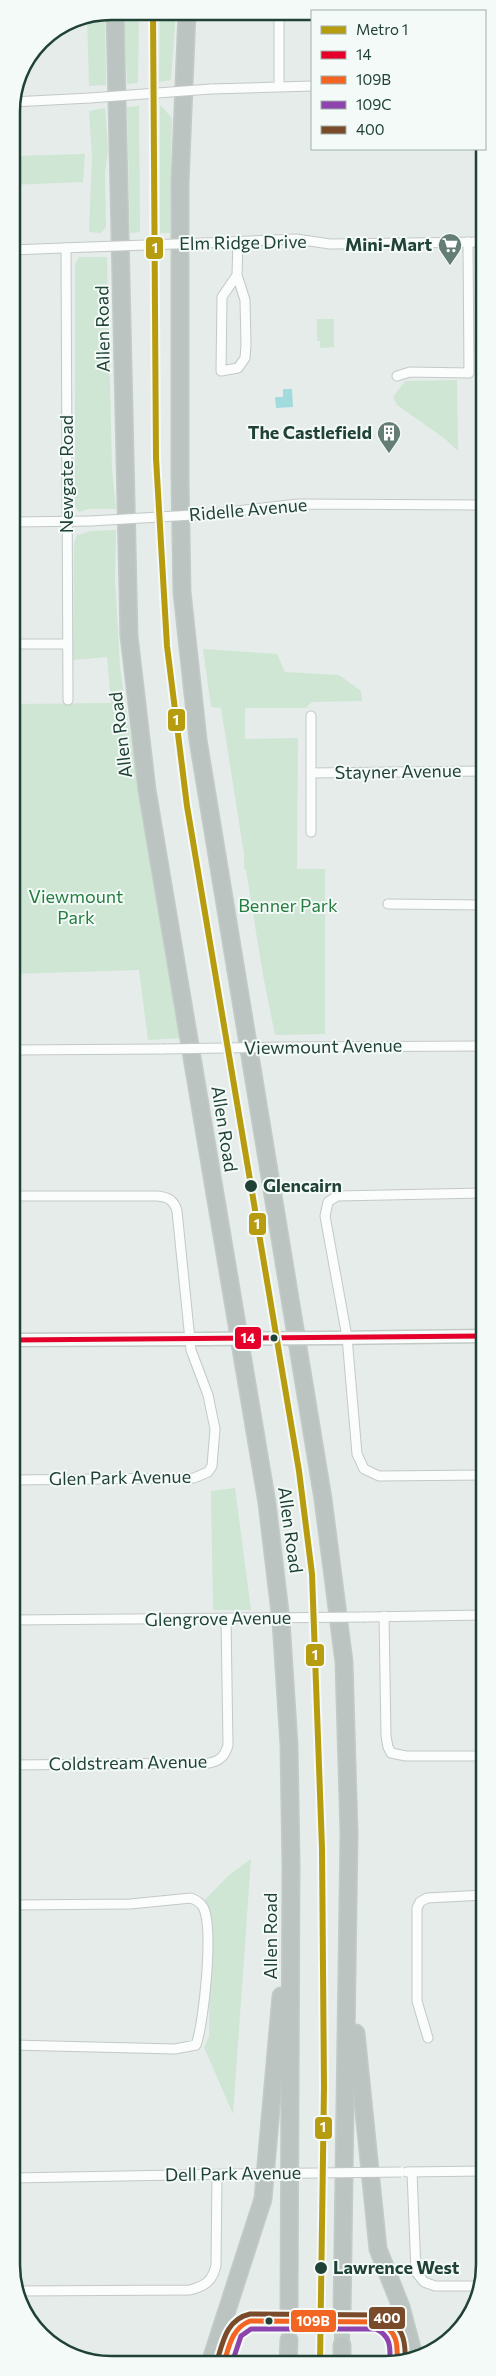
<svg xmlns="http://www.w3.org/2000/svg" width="496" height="2376" font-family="Commissioner,sans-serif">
<rect width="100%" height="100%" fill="#e6ece9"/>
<!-- green -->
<g fill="#cee6d3">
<polygon points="124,11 139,12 138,83 127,84"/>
<polygon points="160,12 176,12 171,80 159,82"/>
<polygon points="105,13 106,85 89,86 87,16"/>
<polygon points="160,105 172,118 170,233 160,233"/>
<polygon points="139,106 140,232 130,233 127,107"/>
<polygon points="105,108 108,150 105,173 106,227 101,233 89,232 92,156 89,111"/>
<polygon points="85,154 83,182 11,185 11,156"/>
<polygon points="79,257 107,257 112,469 116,509 88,509 79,512 75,506 75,265"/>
<polygon points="317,319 334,319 334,347 320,348 320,341 317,341"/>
<polygon points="457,380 458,450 457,450 444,438 397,405 393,397 405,381"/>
<polygon points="116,530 115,579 120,666 125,703 158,909 173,988 173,1004 182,1038 148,1040 139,970 12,974 12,704 111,703 107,657 73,660 74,543 78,533 79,535 90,531"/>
<polygon points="203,649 277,654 285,672 339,675 361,691 362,701 312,702 305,708 245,708 245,739 298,738 297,869 325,869 325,1034 275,1035 263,975 246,870 244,869 244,854 221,708 211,707"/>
<polygon points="235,1488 251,1610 213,1610 211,1491"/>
<polygon points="251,1859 233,2114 204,2047 209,2037 210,1913 203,1902 228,1876"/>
</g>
<!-- water -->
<polygon fill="#a2dbde" points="283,389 292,389 293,407 276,408 275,397 283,397"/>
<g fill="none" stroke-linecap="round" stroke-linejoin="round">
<!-- highway-tunnel -->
<g stroke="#becac5" stroke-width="16" stroke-dasharray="16 8" stroke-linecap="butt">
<polyline points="289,2340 289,2314"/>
<polyline points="342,2345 342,2313"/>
</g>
<!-- street casing -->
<g stroke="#c3c9c6" stroke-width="11">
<g id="street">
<polyline points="279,13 279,86"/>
<polyline points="211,89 312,86"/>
<polyline points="12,102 90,98"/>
<polyline points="204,243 296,239 330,244 484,242"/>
<polyline points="66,248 68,700"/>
<polyline points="11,250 89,247"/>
<polyline points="237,275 245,300 246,345 245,358 238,368 221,371 222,297 237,275 238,241"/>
<polyline points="397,376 410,372 469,373 468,242"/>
<polyline points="210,514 298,504 484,505"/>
<polyline points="12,522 91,521"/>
<polyline points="12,644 67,644"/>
<polyline points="312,773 484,771"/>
<polyline points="311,832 311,716"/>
<polyline points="388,904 484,905"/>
<polyline points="281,1047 484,1046"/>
<polyline points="12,1050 162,1049"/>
<polyline points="484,1193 337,1196 328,1202 325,1216 347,1337 357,1454 364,1469 379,1476 484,1475"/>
<path d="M12 1196H157C168 1197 174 1200 177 1211L191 1350 208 1395 215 1429 212 1466 208 1472 194 1478 12 1480"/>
<polyline points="384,1616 386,1736 388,1747 391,1753 406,1756 484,1756"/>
<polyline points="366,1617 484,1615"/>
<polyline points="12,1620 246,1618"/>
<path d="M12 1765 209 1763C220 1761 225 1756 228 1745L226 1619"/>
<path d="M12 1905 130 1904 191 1898C196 1900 200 1902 203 1907 214 1927 204 2023 196 2045L175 2049 12 2045"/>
<polyline points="428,2038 417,2001 417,1908 420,1902 427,1898 484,1895"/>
<polyline points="407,2172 485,2171"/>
<polyline points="412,2172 416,2272 424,2282 435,2286 481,2286"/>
<polyline points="12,2178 233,2174"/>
<path d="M18 2291 190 2290C206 2286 213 2280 216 2265L217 2175"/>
</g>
</g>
<!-- secondary casing -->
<g stroke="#c1cac6" stroke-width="15">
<g id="secondary">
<polyline points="332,1338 484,1336"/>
<polyline points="12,1340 207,1339"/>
</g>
</g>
<!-- highway casing -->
<g stroke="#c1cbc7" stroke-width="19">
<g id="highway">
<polyline points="115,11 129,636 147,790 267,1503 281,1621 289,1745 291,1864 289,2314"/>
<polyline points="187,12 180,183 180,478 182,592 198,740 323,1499 344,1662 349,1833 342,2313"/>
<polyline points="356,2033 378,2249 401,2307 414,2356"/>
<polyline points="210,2363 263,2199 281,1996"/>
<polyline points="288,2364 289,2340"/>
<polyline points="342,2364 342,2345"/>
</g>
</g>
<!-- street -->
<use href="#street" stroke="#fbfcfc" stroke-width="9"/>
<!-- secondary -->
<use href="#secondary" stroke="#fbfcfc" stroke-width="12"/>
<!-- highway -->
<use href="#highway" stroke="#bbc4c1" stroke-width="16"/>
<!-- street-bridge casing -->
<g stroke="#c3c9c6" stroke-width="11" stroke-linecap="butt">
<g id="street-bridge">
<polyline points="90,98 211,89"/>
<polyline points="89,247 204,243"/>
<polyline points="91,521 210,514"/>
<polyline points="162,1049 281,1047"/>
<polyline points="246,1618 366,1617"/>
<polyline points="233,2174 401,2172"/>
</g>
</g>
<!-- secondary-bridge casing -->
<g stroke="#c1cac6" stroke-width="15" stroke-linecap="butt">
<polyline id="secondary-bridge" points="207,1339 332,1338"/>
</g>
<!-- street-bridge -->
<use href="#street-bridge" stroke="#fbfcfc" stroke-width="9"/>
<!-- secondary-bridge -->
<use href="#secondary-bridge" stroke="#fbfcfc" stroke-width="12"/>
<!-- bus-1 casing -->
<g stroke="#f4faf7" stroke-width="9">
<polyline id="bus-1" points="12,1340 484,1336"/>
</g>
<!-- bus-2 casing -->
<g stroke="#f4faf7" stroke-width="9">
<path id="bus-2" d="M224 2363C229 2346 232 2328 250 2321L378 2322C398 2331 398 2344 397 2364"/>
</g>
<!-- bus-3 casing -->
<g stroke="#f4faf7" stroke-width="9">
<path id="bus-3" d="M232 2363 241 2336 251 2329H376C392 2337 390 2348 390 2364"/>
</g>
<!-- bus-4 casing -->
<g stroke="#f4faf7" stroke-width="9">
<path id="bus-4" d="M217 2361C223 2341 227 2319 250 2314L380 2315C402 2325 406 2338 405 2360"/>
</g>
<!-- bus-1 -->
<use href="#bus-1" stroke="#e4002b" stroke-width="5"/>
<!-- bus-2 -->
<use href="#bus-2" stroke="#f26522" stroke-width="5"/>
<!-- bus-3 -->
<use href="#bus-3" stroke="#8e44ad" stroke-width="5"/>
<!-- bus-4 -->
<use href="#bus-4" stroke="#7a4b2a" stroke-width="5"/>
<!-- metro-1 casing -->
<g stroke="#f4faf7" stroke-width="10">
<polyline id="metro-1" points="153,12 156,458 167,646 187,806 299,1471 312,1574 322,1848 324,2087 320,2364"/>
</g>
<!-- metro-1 -->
<use href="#metro-1" stroke="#b79c10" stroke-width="6"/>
</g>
<!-- icons -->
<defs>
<g id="supermarket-pin" transform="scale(1.25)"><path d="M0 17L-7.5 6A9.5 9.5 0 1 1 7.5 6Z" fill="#657e75" stroke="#f4faf7"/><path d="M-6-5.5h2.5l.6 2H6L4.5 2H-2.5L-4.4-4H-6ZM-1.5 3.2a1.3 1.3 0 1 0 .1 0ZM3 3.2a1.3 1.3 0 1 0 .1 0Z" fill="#fff"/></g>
<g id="building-pin" transform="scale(1.25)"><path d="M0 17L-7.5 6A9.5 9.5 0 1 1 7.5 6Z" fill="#657e75" stroke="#f4faf7"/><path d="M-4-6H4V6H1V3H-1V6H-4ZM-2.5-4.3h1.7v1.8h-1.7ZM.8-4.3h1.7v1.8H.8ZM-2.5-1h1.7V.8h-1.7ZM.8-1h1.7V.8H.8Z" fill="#fff"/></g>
</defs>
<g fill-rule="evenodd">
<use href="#supermarket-pin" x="450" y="245"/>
<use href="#building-pin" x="389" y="433"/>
</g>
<!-- markers -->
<g fill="#204236" stroke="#f4faf7" stroke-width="2">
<circle cx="251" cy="1186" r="7"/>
<circle cx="274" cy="1338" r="4.5"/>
<circle cx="321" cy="2268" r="7"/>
<circle cx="269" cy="2321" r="4.5"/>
</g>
<g text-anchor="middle" stroke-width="4" stroke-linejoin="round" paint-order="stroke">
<!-- street labels -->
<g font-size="18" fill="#204236" stroke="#f4faf7">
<text transform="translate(243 243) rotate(-1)" y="6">Elm Ridge Drive</text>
<text transform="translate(103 329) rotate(-91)" y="6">Allen Road</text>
<text transform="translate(67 474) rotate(-90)" y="6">Newgate Road</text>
<text transform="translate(248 510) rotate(-5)" y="6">Ridelle Avenue</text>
<text transform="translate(121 735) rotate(-97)" y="6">Allen Road</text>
<text transform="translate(398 772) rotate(-1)" y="6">Stayner Avenue</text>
<text transform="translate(323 1047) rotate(-1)" y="6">Viewmount Avenue</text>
<text transform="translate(224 1129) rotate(81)" y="6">Allen Road</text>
<text transform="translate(120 1478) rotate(-1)" y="6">Glen Park Avenue</text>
<text transform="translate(290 1530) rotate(82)" y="6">Allen Road</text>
<text transform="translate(218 1619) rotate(-1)" y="6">Glengrove Avenue</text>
<text transform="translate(128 1763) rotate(-1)" y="6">Coldstream Avenue</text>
<text transform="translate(271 1936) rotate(-90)" y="6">Allen Road</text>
<text transform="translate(233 2174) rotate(-1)" y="6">Dell Park Avenue</text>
</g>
<!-- poi labels -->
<g font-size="18" font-weight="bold" fill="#204236" stroke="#f4faf7" text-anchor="end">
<text x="432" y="251">Mini-Mart</text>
<text x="372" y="439">The Castlefield</text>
</g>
<!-- park labels -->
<g font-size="18" fill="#257e40" stroke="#f4faf7">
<text x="76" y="903">Viewmount<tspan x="76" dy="21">Park</tspan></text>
<text x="288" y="912">Benner Park</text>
</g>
<!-- stop labels -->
<g font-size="18" font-weight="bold" fill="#204236" stroke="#f4faf7" text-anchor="start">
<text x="263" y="1192">Glencairn</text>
<text x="333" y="2274">Lawrence West</text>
</g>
</g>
<!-- crop -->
<path d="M0 0H496V2376H0ZM111 20H385A91 91 0 0 1 476 111V2265A91 91 0 0 1 385 2356H111A91 91 0 0 1 20 2265V111A91 91 0 0 1 111 20Z" fill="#f4faf7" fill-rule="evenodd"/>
<path fill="none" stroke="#204236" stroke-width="2.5" d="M111 20H385A91 91 0 0 1 476 111V2265A91 91 0 0 1 385 2356H111A91 91 0 0 1 20 2265V111A91 91 0 0 1 111 20Z"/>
<g stroke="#f4faf7" stroke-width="2">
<rect x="145" y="236" width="19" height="24" rx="5" fill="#b79c10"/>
<rect x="167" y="708" width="19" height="24" rx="5" fill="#b79c10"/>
<rect x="248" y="1212" width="19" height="24" rx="5" fill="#b79c10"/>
<rect x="234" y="1326" width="28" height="24" rx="5" fill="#e4002b"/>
<rect x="305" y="1643" width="20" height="24" rx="5" fill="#b79c10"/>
<rect x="314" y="2116" width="19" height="24" rx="5" fill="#b79c10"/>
<rect x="368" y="2306" width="38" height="24" rx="5" fill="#7a4b2a"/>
<rect x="290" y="2309" width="47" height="24" rx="5" fill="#f26522"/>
</g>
<g font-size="14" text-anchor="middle" font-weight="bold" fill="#fff">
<text x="155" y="253">1</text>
<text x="176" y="725">1</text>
<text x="257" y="1229">1</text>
<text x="248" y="1343">14</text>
<text x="315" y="1660">1</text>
<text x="323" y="2132">1</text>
<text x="387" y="2323">400</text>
<text x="313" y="2326">109B</text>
</g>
<!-- legend -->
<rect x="311" y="10" width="175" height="140" fill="#f4faf7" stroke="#9fb0aa"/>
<rect x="321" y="26" width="25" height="8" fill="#b79c10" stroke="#9fb0aa"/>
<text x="356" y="35" font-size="15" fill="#204236">Metro 1</text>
<rect x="321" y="51" width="25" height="8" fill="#e4002b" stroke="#9fb0aa"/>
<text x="356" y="60" font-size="15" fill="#204236">14</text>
<rect x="321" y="76" width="25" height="8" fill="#f26522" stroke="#9fb0aa"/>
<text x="356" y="85" font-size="15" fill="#204236">109B</text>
<rect x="321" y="101" width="25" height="8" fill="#8e44ad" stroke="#9fb0aa"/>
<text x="356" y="110" font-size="15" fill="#204236">109C</text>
<rect x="321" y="126" width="25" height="8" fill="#7a4b2a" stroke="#9fb0aa"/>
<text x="356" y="135" font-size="15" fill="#204236">400</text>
</svg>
